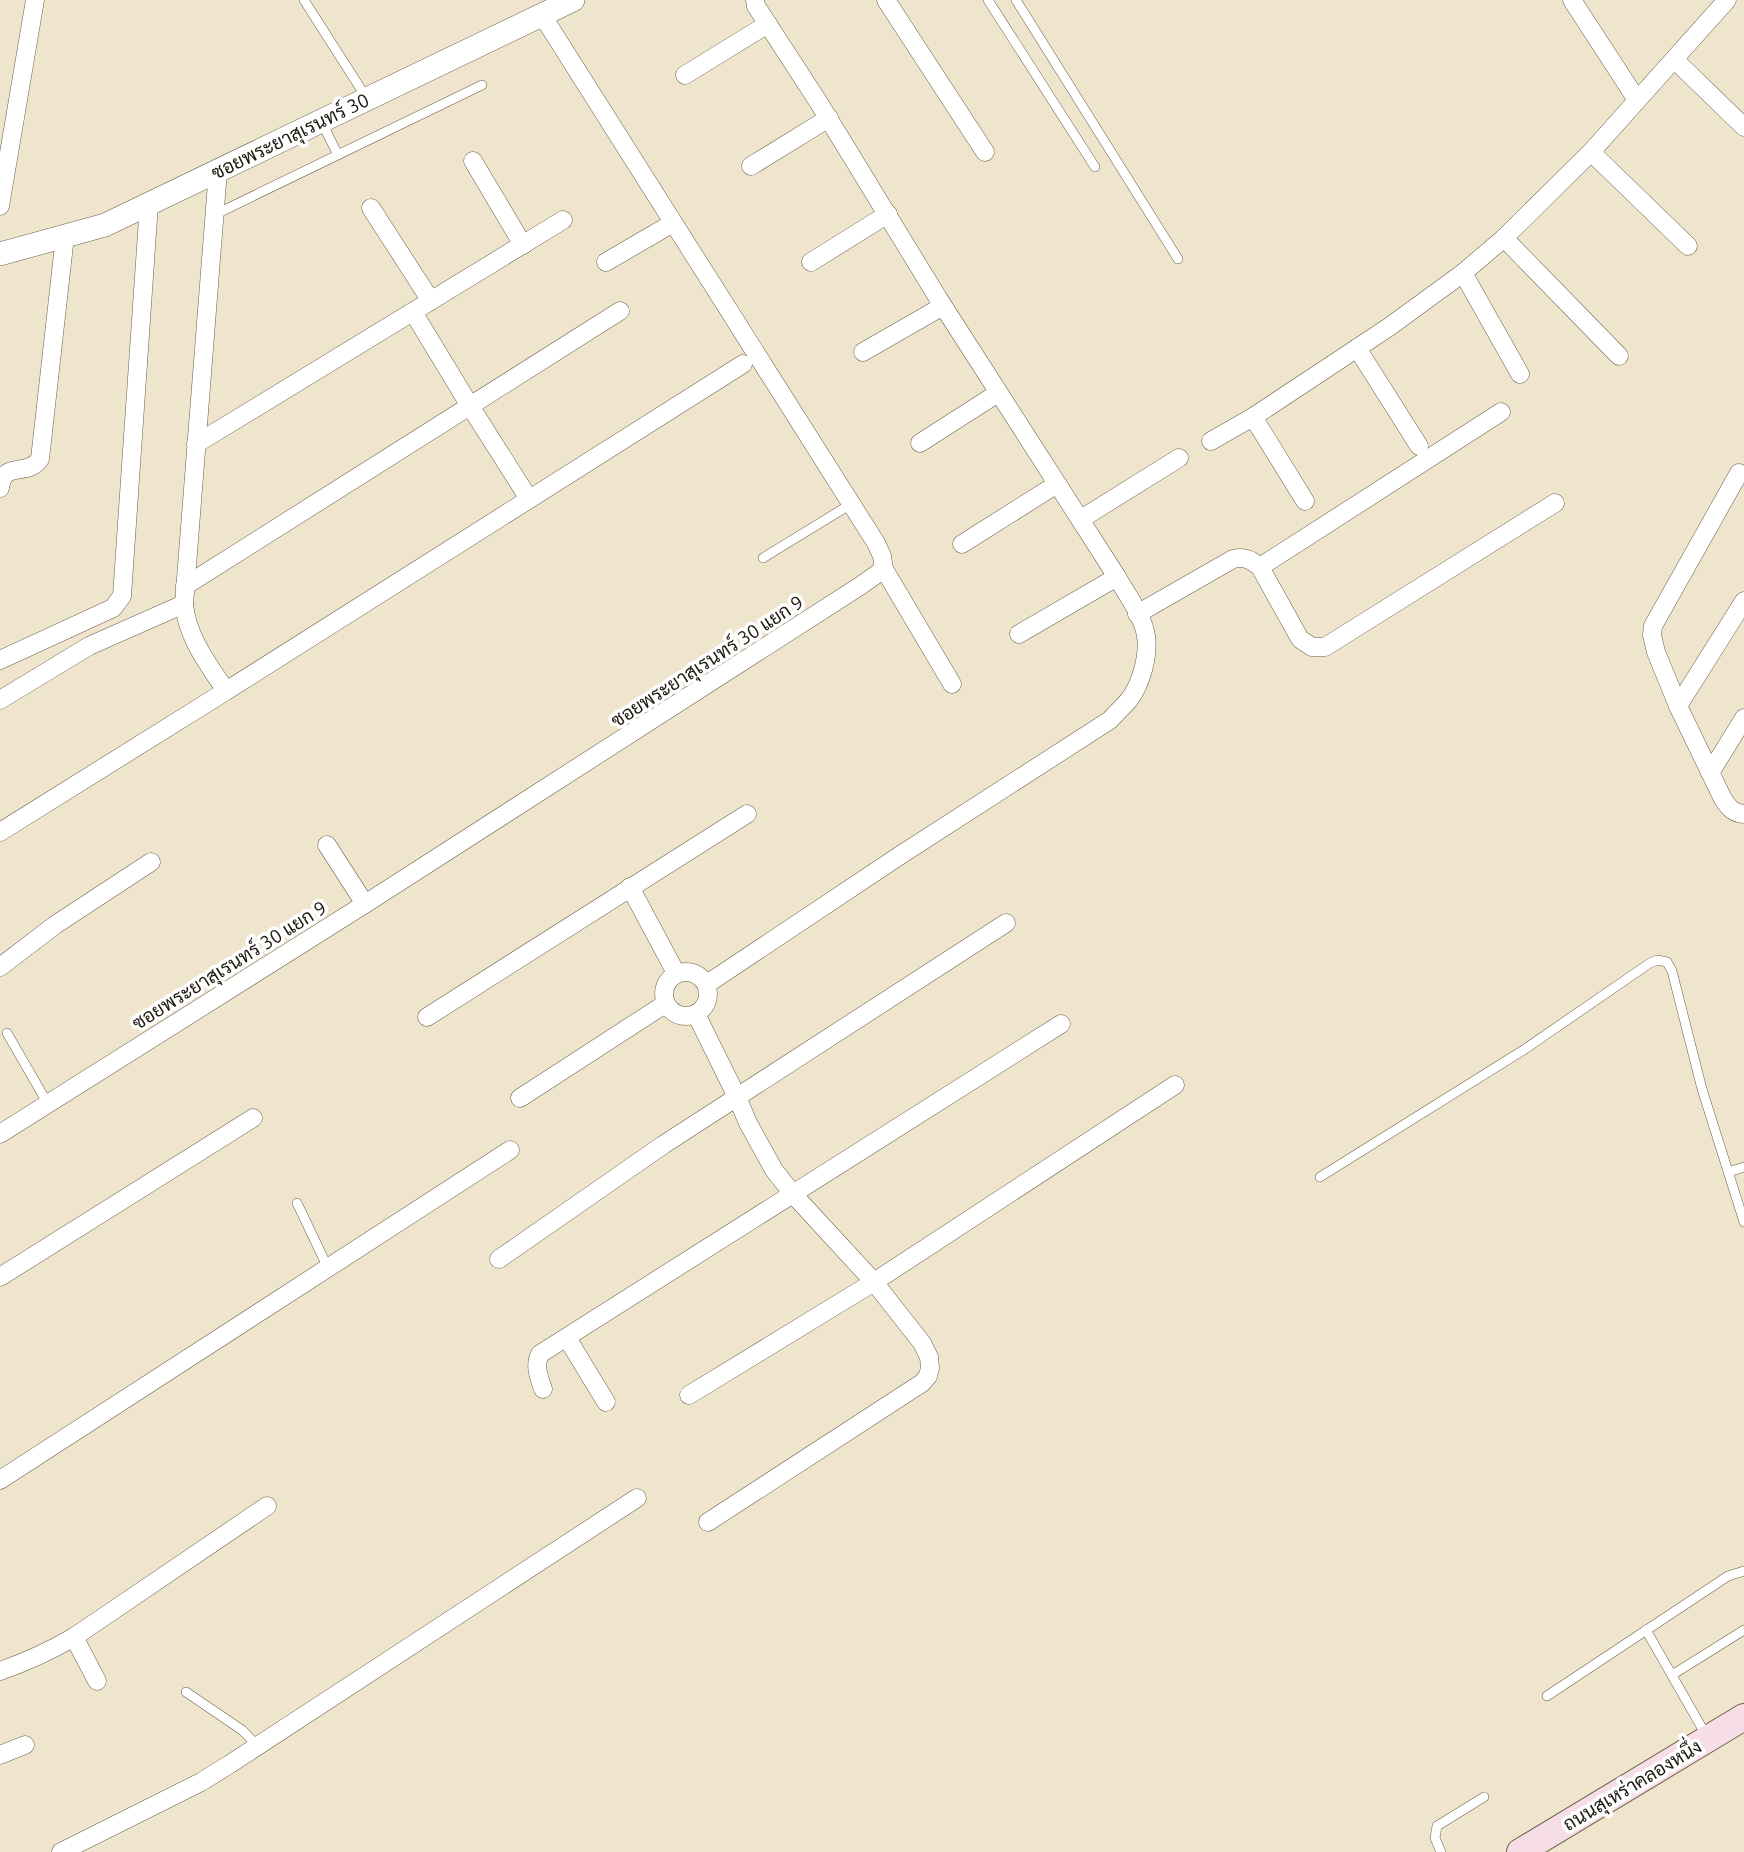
<svg xmlns="http://www.w3.org/2000/svg" width="1744" height="1852" font-family="Ubuntu,Sarabun,sans-serif">
<rect width="100%" height="100%" fill="#efe4cc"/>
<g fill="none" stroke-linecap="round" stroke-linejoin="round">
<!-- service casing -->
<g stroke="#69604b" stroke-width="10">
<g id="service">
<polyline points="304,0 366,97"/>
<polyline points="988,0 1095,167"/>
<polyline points="1016,0 1178,259"/>
<polyline points="322,123 338,155"/>
<polyline points="214,215 482,85"/>
<polyline points="763,558 851,504"/>
<polyline points="7,1033 48,1104"/>
<polyline points="1728,1172 1744,1167"/>
<polyline points="1320,1177 1525,1049 1650,963 1657,960 1667,962 1672,971 1702,1089 1744,1222"/>
<polyline points="297,1203 328,1268"/>
<polyline points="1646,1630 1706,1735"/>
<polyline points="1672,1675 1744,1630"/>
<polyline points="186,1692 242,1730 258,1746"/>
<polyline points="1547,1696 1728,1576 1744,1571"/>
<polyline points="1441,1852 1435,1838 1437,1826 1484,1797"/>
</g>
</g>
<!-- minor casing -->
<g stroke="#69604b" stroke-width="19">
<g id="minor">
<polyline points="886,0 985,152"/>
<polyline points="1572,0 1637,100"/>
<polyline points="542,15 876,543 882,556 884,569 952,684"/>
<polyline points="1675,60 1744,127"/>
<polyline points="685,75 768,24"/>
<polyline points="1591,152 1688,246"/>
<polyline points="473,161 523,245"/>
<polyline points="751,166 829,118"/>
<path d="M218 170 184 604C187 637 208 664 226 691L743 364"/>
<polyline points="0,206 35,0"/>
<polyline points="371,208 431,301"/>
<polyline points="1504,238 1619,356"/>
<polyline points="606,262 673,223"/>
<polyline points="811,262 888,214"/>
<polyline points="1463,273 1520,374"/>
<polyline points="413,312 470,406 529,499"/>
<polyline points="1357,348 1419,446"/>
<polyline points="863,352 943,306"/>
<polyline points="1253,417 1305,501"/>
<polyline points="1211,441 1253,417 1389,327 1463,273 1504,238 1591,152 1727,0"/>
<polyline points="920,443 998,393"/>
<polyline points="196,444 563,220"/>
<path d="M1739 473 1653 626 1652 635 1656 652 1678 706 1723 799C1729 808 1733 813 1744 814"/>
<path d="M0 488C4 459 27 478 40 459L65 236"/>
<polyline points="1081,519 1179,458"/>
<polyline points="962,544 1057,484"/>
<polyline points="1260,567 1501,412"/>
<polyline points="185,586 620,311"/>
<path d="M1137 614 1233 559C1245 556 1251 560 1260 567L1300 639 1312 647H1325L1555 503"/>
<polyline points="1019,634 1117,577"/>
<polyline points="0,660 113,608 122,596 149,204"/>
<polyline points="0,700 89,646 184,604"/>
<polyline points="1678,706 1744,601"/>
<polyline points="1710,773 1744,718"/>
<polyline points="0,832 226,691"/>
<polyline points="327,845 365,904"/>
<polyline points="630,887 676,973"/>
<polyline points="0,967 55,925 151,862"/>
<circle cx="686" cy="994" r="22"/>
<path d="M707 984 899 856 1110 720C1116 713 1123 707 1129 700 1141 684 1149 656 1146 636 1143 616 1127 595 1117 577L938 298 819 103 756 6 755 0"/>
<polyline points="696,1014 737,1097 748,1123 774,1170 792,1193 874,1282 922,1343 929,1357 930,1368 928,1376 922,1383 708,1522"/>
<polyline points="427,1017 747,814"/>
<polyline points="520,1098 665,1004"/>
<polyline points="0,1134 365,904 860,586 884,569"/>
<polyline points="499,1259 663,1145 1006,923"/>
<polyline points="0,1277 253,1118"/>
<polyline points="567,1338 606,1402"/>
<path d="M543 1389C539 1377 534 1366 540 1354L1061 1024"/>
<polyline points="689,1395 874,1282 1175,1085"/>
<polyline points="0,1480 510,1150"/>
<polyline points="74,1637 97,1681"/>
<path d="M0 1671C26 1662 50 1651 74 1637L267 1506"/>
<polyline points="0,1755 25,1745"/>
<polyline points="61,1852 201,1782 230,1764 637,1498"/>
</g>
</g>
<!-- tertiary casing -->
<g stroke="#69604b" stroke-width="24">
<polyline id="tertiary" points="0,254 105,225 573,0"/>
</g>
<!-- secondary casing -->
<g stroke="#69604b" stroke-width="28">
<polyline id="secondary" points="1520,1852 1744,1717"/>
</g>
<!-- service -->
<use href="#service" stroke="#fff" stroke-width="9"/>
<!-- minor -->
<use href="#minor" stroke="#fff" stroke-width="18"/>
<!-- tertiary -->
<use href="#tertiary" stroke="#fff" stroke-width="23"/>
<!-- secondary -->
<use href="#secondary" stroke="#f7dee6" stroke-width="26"/>
</g>
<g text-anchor="middle" stroke-width="7" stroke-linejoin="round" paint-order="stroke">
<!-- street labels -->
<g font-size="19" fill="#1e1a12" stroke="#fff">
<text transform="translate(290 136) rotate(-26)" y="7">ซอยพระยาสุเรนทร์ 30</text>
<text transform="translate(707 661) rotate(-33)" y="7">ซอยพระยาสุเรนทร์ 30 แยก 9</text>
<text transform="translate(229 965) rotate(-32)" y="7">ซอยพระยาสุเรนทร์ 30 แยก 9</text>
<text transform="translate(1632 1785) rotate(-31)" y="7">ถนนสุเหร่าคลองหนึ่ง</text>
</g>
</g>
</svg>
